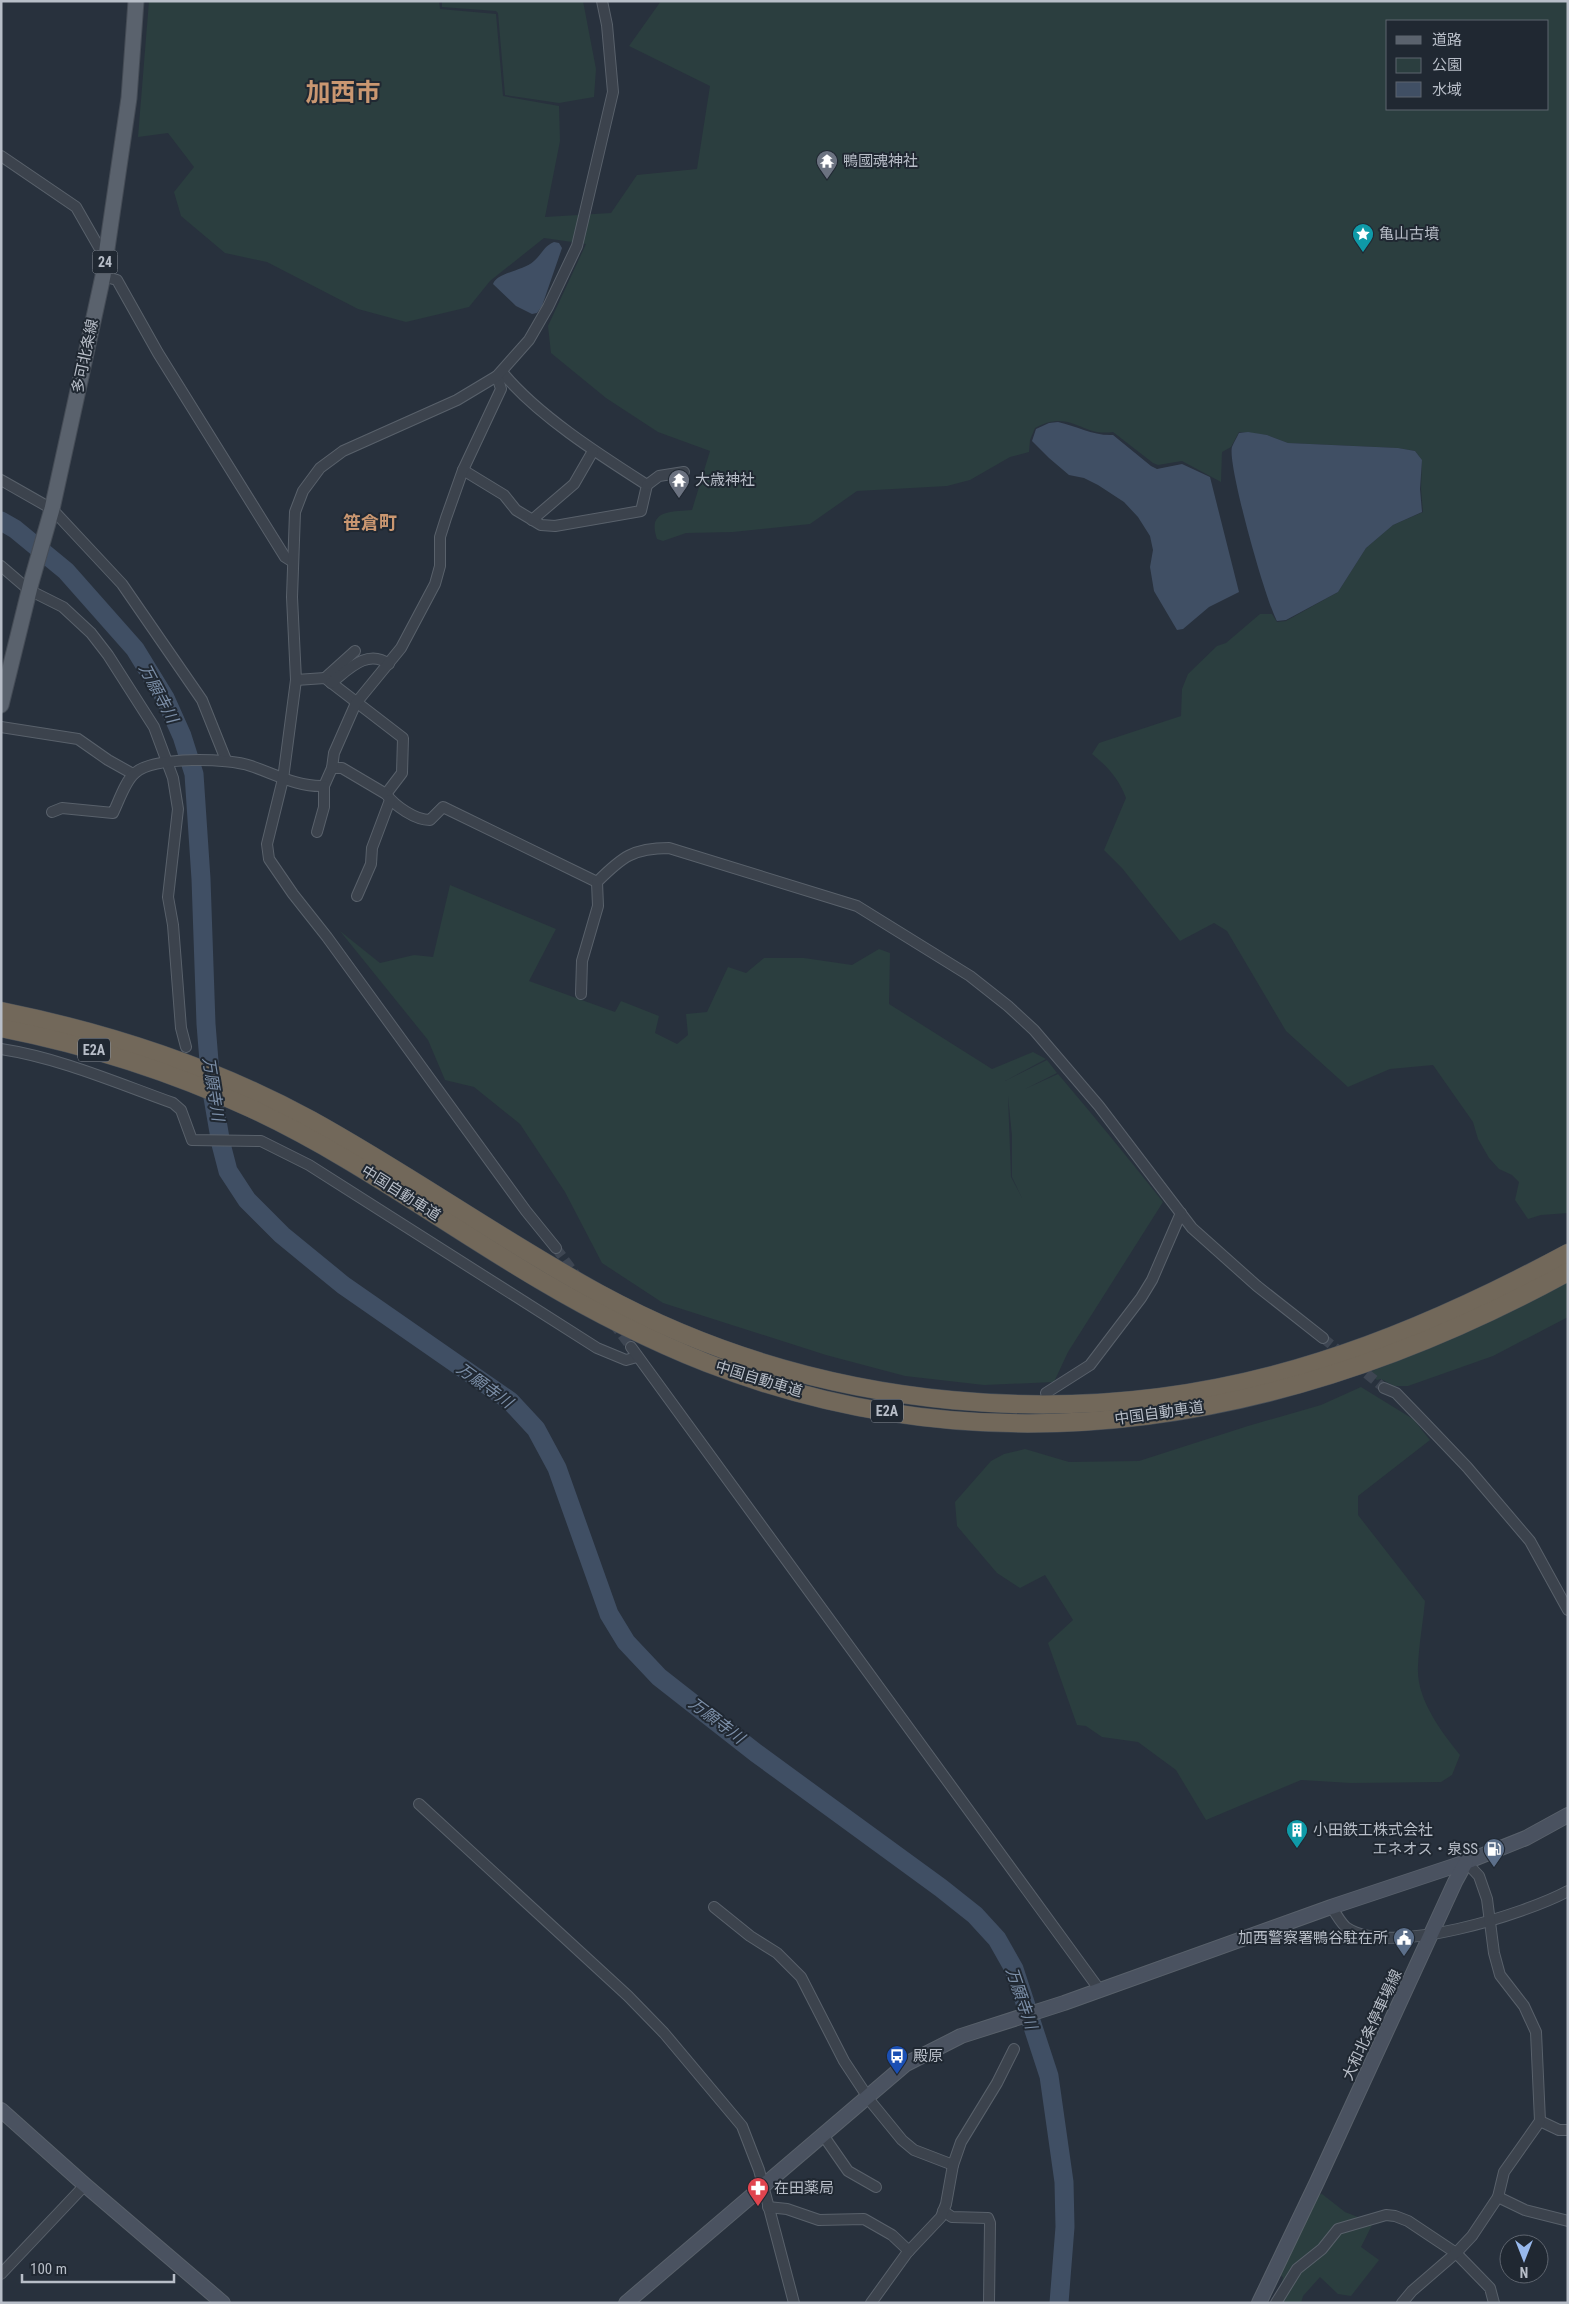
<svg xmlns="http://www.w3.org/2000/svg" width="1569" height="2304" font-family="'Roboto Condensed','Noto Sans JP',sans-serif">
<rect width="100%" height="100%" fill="#28313d"/>
<!-- green -->
<g fill="#2b3e3f" fill-rule="evenodd">
<path d="M149 1H439L440 9 496 14 503 96 559 106 560 141 545 217 611 213 637 175 697 169 710 86 629 46 661 1H1568V1213L1541 1215 1528 1219 1515 1200 1519 1182 1512 1175 1499 1169 1489 1158 1478 1139 1473 1122 1433 1065 1390 1069 1348 1087 1286 1031 1227 931 1214 923 1180 941 1122 868 1104 850 1126 798C1119 779 1108 767 1092 754L1099 743 1181 716 1182 689 1188 674 1217 646 1226 643 1260 614H1272L1277 622 1286 621 1338 592 1366 548 1393 525 1423 512 1421 489 1422 460 1415 451 1398 448 1288 443 1267 435 1239 432 1231 447 1222 452 1221 482 1182 461 1158 465 1153 463 1113 432C1081 437 1071 408 1035 428L1030 440 1029 452 1010 457 970 480 947 486 857 491 810 524 733 532 686 533 663 541 657 539C647 510 670 512 692 510L710 451 658 432 606 398 551 353 548 326 586 244 544 238 490 281 469 307 406 322 358 309 267 262 225 253 181 216 174 192 194 167 168 133 138 137ZM1388 21H1548V109H1388Z"/>
<polygon points="442,1 583,1 596,69 594,97 559,103 505,95 498,13 496,11 442,7"/>
<path d="M450 885 556 929 529 981 615 1012 621 1001 659 1016 655 1033 677 1044 688 1035 686 1014 707 1012 728 967 746 973 764 958H804L852 965 879 949 890 953 889 1004 992 1069 1033 1052 1046 1059 1005 1081 1047 1060 1057 1073 1025 1089 1058 1074C1094 1116 1129 1159 1163 1202L1068 1352 1054 1382 984 1385 905 1376 826 1355 663 1303 602 1263 565 1192 520 1124 474 1087 445 1080 428 1040 340 931 380 963 414 955 433 957ZM1008 1096 1012 1136V1177L1022 1198 1011 1177Z"/>
<polygon points="1568,1282 1568,1317 1493,1356 1408,1386 1394,1386 1381,1379 1377,1380 1367,1373 1454,1338"/>
<path d="M1361 1387 1413 1419 1430 1440 1358 1496V1515L1425 1601C1423 1622 1419 1644 1418 1666 1416 1699 1441 1731 1460 1755L1452 1775 1441 1782 1351 1783 1301 1780 1206 1820 1176 1770 1138 1742 1102 1737 1086 1726 1077 1725 1048 1643 1073 1620 1045 1575 1020 1588 997 1573 957 1526 955 1502 991 1461 1004 1454 1025 1449 1069 1462 1139 1461 1248 1426 1321 1405Z"/>
<polygon points="1322,2194 1345,2212 1373,2223 1361,2247 1379,2260 1351,2296 1338,2294 1320,2277 1303,2296 1301,2303 1278,2303 1283,2277 1278,2274 1316,2195"/>
</g>
<!-- water -->
<g fill="#404f64">
<path d="M554 242 559 243 562 248 542 306 537 313 532 314 516 306 493 284C497 272 524 271 534 261 542 254 544 246 554 242Z"/>
<path d="M1058 422C1077 426 1093 436 1113 435L1151 466 1157 469 1182 464 1210 477 1239 592 1209 607 1183 629 1177 630 1154 591 1150 567 1153 550 1150 536 1138 517 1124 502 1098 485 1084 478 1069 475 1049 458 1032 441 1036 429 1049 423Z"/>
<path d="M1248 432 1267 435 1288 443 1398 448 1415 451 1422 460 1420 489 1422 512 1393 525 1366 548 1338 592 1286 620 1277 621C1266 602 1227 464 1232 447 1234 442 1237 437 1239 433Z"/>
</g>
<g fill="none" stroke-linecap="round" stroke-linejoin="round">
<!-- river -->
<polyline stroke="#404f64" stroke-width="19" points="1,521 15,529 66,571 135,649 165,698 182,736 194,774 201,879 206,1024 211,1086 221,1144 228,1171 247,1200 282,1235 343,1285 510,1401 536,1429 557,1468 609,1614 626,1642 659,1677 756,1753 941,1888 975,1915 997,1939 1014,1969 1049,2076 1064,2182 1065,2227 1059,2303"/>
<!-- street-tunnel -->
<g stroke="#3e4652" stroke-width="10" stroke-dasharray="10 5" stroke-linecap="butt">
<polyline points="556,1248 578,1278"/>
<polyline points="613,1323 631,1347"/>
<polyline points="1323,1338 1344,1355"/>
<polyline points="1355,1364 1384,1388"/>
</g>
<!-- street casing -->
<g stroke="#59616b" stroke-width="12">
<g id="street">
<polyline points="1,156 76,207 100,249 106,252"/>
<polyline points="103,276 117,280 158,353 285,557 293,562"/>
<path d="M463 470 504 495 516 510 541 525 555 526 641 511 647 485C600 455 537 415 502 372"/>
<polyline points="1,480 52,509 122,584 202,700 226,760"/>
<polyline points="647,485 659,476 684,472"/>
<polyline points="532,520 574,484 593,451"/>
<polyline points="1,566 29,590 63,607 91,633 108,655 154,727 173,778 178,809 168,897 173,925 181,1028 186,1047"/>
<polyline points="325,678 355,651"/>
<polyline points="296,680 325,678 403,738 402,773 386,794"/>
<path d="M331 683C348 670 367 648 389 664"/>
<polyline points="1,727 78,739 108,760 133,774"/>
<path d="M332 768H342L386 794C395 806 415 820 430 820L443 807 597 882"/>
<path d="M52 812 62 808 113 813C119 801 125 781 135 773 154 756 228 758 251 766 275 774 297 787 324 786L332 768 334 753 356 703 401 648 435 584 440 566V537L446 518 463 470 501 389 497 376"/>
<polyline points="317,832 324,807 324,786"/>
<polyline points="357,896 371,864 372,848 390,800"/>
<path d="M581 994 582 961 598 906 597 882C622 857 633 848 669 848L857 906 970 976 1008 1006 1034 1030 1099 1106 1192 1228 1257 1286 1323 1338"/>
<path d="M1 1049C60 1058 117 1083 173 1103L181 1110 192 1140 261 1141 309 1165 597 1348 626 1360 637 1357"/>
<polyline points="556,1248 526,1211 327,937 293,894 269,859 267,844 283,779 296,680 292,597 295,512 303,491 320,468 343,451 457,400 497,376 529,340 548,307 577,246 613,92 607,25 602,1"/>
<polyline points="631,1347 1099,1989"/>
<polyline points="1384,1388 1396,1393 1425,1423 1467,1467 1530,1541 1568,1610"/>
<polyline points="1046,1393 1090,1365 1141,1298 1152,1280 1181,1213"/>
<polyline points="419,1804 628,1996 664,2033 742,2126 759,2170 794,2303"/>
<polyline points="714,1907 750,1936 777,1953 801,1977 844,2061 871,2102 902,2140 914,2150 953,2165"/>
<path d="M1331 1907C1336 1913 1341 1924 1347 1928 1391 1957 1525 1914 1568 1891"/>
<polyline points="1540,2121 1559,2130 1568,2130"/>
<polyline points="823,2135 848,2171 876,2187"/>
<polyline points="1498,2197 1525,2210 1568,2221"/>
<polyline points="768,2207 787,2209 819,2220 864,2219 892,2235 909,2251"/>
<polyline points="943,2211 952,2217 988,2218 990,2223 989,2303"/>
<polyline points="1,2274 85,2185"/>
<polyline points="871,2303 907,2253 941,2217 946,2204 953,2165 961,2142 997,2083 1014,2049"/>
<polyline points="1276,2303 1297,2269 1322,2249 1338,2229 1386,2215 1395,2216 1408,2221 1456,2253 1490,2288 1494,2303"/>
<polyline points="1402,2303 1412,2291 1456,2253 1472,2236 1498,2197 1504,2172 1540,2121 1536,2032 1524,2006 1500,1975 1494,1953 1487,1899 1479,1876 1466,1862"/>
</g>
</g>
<!-- secondary casing -->
<g stroke="#59616b" stroke-width="16">
<g id="secondary">
<polyline points="1,2110 85,2185 223,2303"/>
<polyline points="626,2303 906,2064 961,2036 1064,2003 1331,1907 1466,1862 1526,1838 1568,1815"/>
<polyline points="1259,2303 1317,2182 1455,1882 1466,1862"/>
</g>
</g>
<!-- primary casing -->
<g stroke="#454c56" stroke-width="17">
<polyline id="primary" points="1,705 31,583 52,509 103,276 129,98 136,1"/>
</g>
<!-- highway casing -->
<g stroke="#464e58" stroke-width="19">
<g id="highway">
<path d="M1 1011C109 1033 214 1067 311 1120 409 1174 501 1240 600 1294 818 1412 1084 1437 1321 1361 1407 1334 1488 1296 1568 1253"/>
<path d="M1 1028C87 1045 170 1071 250 1108 352 1155 443 1223 540 1280 594 1312 649 1340 707 1363 1001 1477 1298 1420 1568 1272"/>
</g>
</g>
<!-- street -->
<use href="#street" stroke="#3c434d" stroke-width="10"/>
<!-- secondary -->
<use href="#secondary" stroke="#4a5260" stroke-width="14"/>
<!-- primary -->
<use href="#primary" stroke="#5a626d" stroke-width="15"/>
<!-- highway -->
<use href="#highway" stroke="#72685a" stroke-width="18"/>
</g>
<!-- icons -->
<defs>
<g id="temple-pin" transform="scale(1.125)"><path d="M0 17L-7.5 6A9.5 9.5 0 1 1 7.5 6Z" fill="#6b7280" stroke="#202832"/><path d="M0-6L5-2H3V0L6.5 2.5H4V6H1.5V3h-3V6H-4V2.5H-6.5L-3 0V-2H-5Z" fill="#fff"/></g>
<g id="sight-pin" transform="scale(1.125)"><path d="M0 17L-7.5 6A9.5 9.5 0 1 1 7.5 6Z" fill="#0f9aa8" stroke="#202832"/><path d="M0-6L1.8-2.2L6-1.7L2.9 1.2L3.7 5.4L0 3.3L-3.7 5.4L-2.9 1.2L-6-1.7L-1.8-2.2Z" fill="#fff"/></g>
<g id="building-pin" transform="scale(1.125)"><path d="M0 17L-7.5 6A9.5 9.5 0 1 1 7.5 6Z" fill="#0f9aa8" stroke="#202832"/><path d="M-4-6H4V6H1V3H-1V6H-4ZM-2.5-4.3h1.7v1.8h-1.7ZM.8-4.3h1.7v1.8H.8ZM-2.5-1h1.7V.8h-1.7ZM.8-1h1.7V.8H.8Z" fill="#fff"/></g>
<g id="fuel-pin" transform="scale(1.125)"><path d="M0 17L-7.5 6A9.5 9.5 0 1 1 7.5 6Z" fill="#5c6f8a" stroke="#202832"/><path d="M-5.5-6h7V0h2V4h1.3V-2.5L3-4.5l.8-.8L6-3V5H2.5V1h-1V6h-7ZM-4.2-4.7v3.2H.2V-4.7Z" fill="#fff"/></g>
<g id="civic-pin" transform="scale(1.125)"><path d="M0 17L-7.5 6A9.5 9.5 0 1 1 7.5 6Z" fill="#5c6f8a" stroke="#202832"/><path d="M-.6-6.5H3V-4.5H.6V-3L4-1V1h2V6H-6V1h2V-1L-.6-3ZM-1.2 2.5V6h2.4V2.5Z" fill="#fff"/></g>
<g id="bus-pin" transform="scale(1.125)"><path d="M0 17L-7.5 6A9.5 9.5 0 1 1 7.5 6Z" fill="#1a4fb4" stroke="#202832"/><path d="M-5-6H5V4H4V6H2V4H-2V6H-4V4H-5ZM-3.5-4V0h7V-4ZM-3.5 1.2v1.5H-2V1.2ZM2 1.2v1.5H3.5V1.2Z" fill="#fff"/></g>
<g id="pharmacy-pin" transform="scale(1.125)"><path d="M0 17L-7.5 6A9.5 9.5 0 1 1 7.5 6Z" fill="#e0444e" stroke="#202832"/><path d="M-2-6h4v4h4v4h-4v4h-4v-4h-4v-4h4Z" fill="#fff"/></g>
</defs>
<g fill-rule="evenodd">
<use href="#temple-pin" x="827" y="161"/>
<use href="#sight-pin" x="1363" y="234"/>
<use href="#temple-pin" x="679" y="480"/>
<use href="#building-pin" x="1297" y="1830"/>
<use href="#fuel-pin" x="1494" y="1849"/>
<use href="#civic-pin" x="1404" y="1938"/>
<use href="#bus-pin" x="897" y="2056"/>
<use href="#pharmacy-pin" x="758" y="2188"/>
</g>
<g text-anchor="middle" stroke-width="4" stroke-linejoin="round" paint-order="stroke">
<!-- shield labels -->
<g fill="#202832" stroke="#8a919b" stroke-width="1">
<rect x="92.5" y="250.5" width="25" height="23" rx="4"/>
<rect x="78" y="1038.5" width="32" height="23" rx="4"/>
<rect x="871" y="1399.5" width="32" height="23" rx="4"/>
</g>
<g font-size="14" font-weight="bold" fill="#b8bec8">
<text x="105" y="267">24</text>
<text x="94" y="1055">E2A</text>
<text x="887" y="1416">E2A</text>
</g>
<!-- poi labels -->
<g font-size="15" fill="#b8bec8" stroke="#202832" text-anchor="start">
<text x="843" y="166">鴨國魂神社</text>
<text x="1379" y="239">亀山古墳</text>
<text x="695" y="485">大歳神社</text>
<text x="1313" y="1835">小田鉄工株式会社</text>
<text x="1478" y="1854" text-anchor="end">エネオス・泉SS</text>
<text x="1388" y="1943" text-anchor="end">加西警察署鴨谷駐在所</text>
<text x="913" y="2061">殿原</text>
<text x="774" y="2193">在田薬局</text>
</g>
<!-- street labels -->
<g font-size="15" fill="#b8bec8" stroke="#202832">
<text transform="translate(85 356) rotate(-78)" y="5">多可北条線</text>
<text transform="translate(401 1193) rotate(32)" y="5">中国自動車道</text>
<text transform="translate(759 1379) rotate(17)" y="5">中国自動車道</text>
<text transform="translate(1159 1413) rotate(-8)" y="5">中国自動車道</text>
<text transform="translate(1372 2025) rotate(-65)" y="5">大和北条停車場線</text>
</g>
<!-- water labels -->
<g font-size="16" font-style="italic" fill="#7c8fa8" stroke="#202832">
<text transform="translate(159 693) rotate(62)" y="6">万願寺川</text>
<text transform="translate(214 1089) rotate(81)" y="6">万願寺川</text>
<text transform="translate(485 1385) rotate(36)" y="6">万願寺川</text>
<text transform="translate(717 1720) rotate(37)" y="6">万願寺川</text>
<text transform="translate(1022 1998) rotate(71)" y="6">万願寺川</text>
</g>
<!-- quarter labels -->
<g font-size="18" font-weight="bold" fill="#ca9771" stroke="#202832">
<text x="370" y="529">笹倉町</text>
</g>
<!-- town labels -->
<g font-size="25" font-weight="bold" fill="#ca9771" stroke="#202832">
<text x="343" y="101">加西市</text>
</g>
</g>
<!-- border -->
<rect width="1569" height="2304" fill="none" stroke="#b8bec8" stroke-width="5"/>
<!-- legend -->
<rect x="1386" y="20" width="162" height="90" fill="#202832" stroke="#5d646e"/>
<rect x="1396" y="36" width="25" height="8" fill="#5a626d" stroke="#5d646e"/>
<text x="1432" y="45" font-size="15" fill="#b8bec8">道路</text>
<rect x="1396" y="58" width="25" height="15" fill="#2b3e3f" stroke="#5d646e"/>
<text x="1432" y="70" font-size="15" fill="#b8bec8">公園</text>
<rect x="1396" y="82" width="25" height="15" fill="#404f64" stroke="#5d646e"/>
<text x="1432" y="95" font-size="15" fill="#b8bec8">水域</text>
<!-- north arrow -->
<g transform="translate(1524 2259) rotate(180)"><circle r="24" fill="#202832" stroke="#5d646e"/>
<path d="M0-4L9 19L0 12L-9 19Z" fill="#98b9ed"/>
<text y="-8" font-size="14" font-weight="bold" text-anchor="middle" fill="#b8bec8">N</text>
</g>
<!-- scale -->
<path d="M22 2274v8h152v-8" fill="none" stroke="#b8bec8" stroke-width="2.5"/>
<text x="30" y="2274" font-size="15" fill="#b8bec8" stroke="#202832" stroke-width="4" paint-order="stroke">100 m</text>
</svg>
